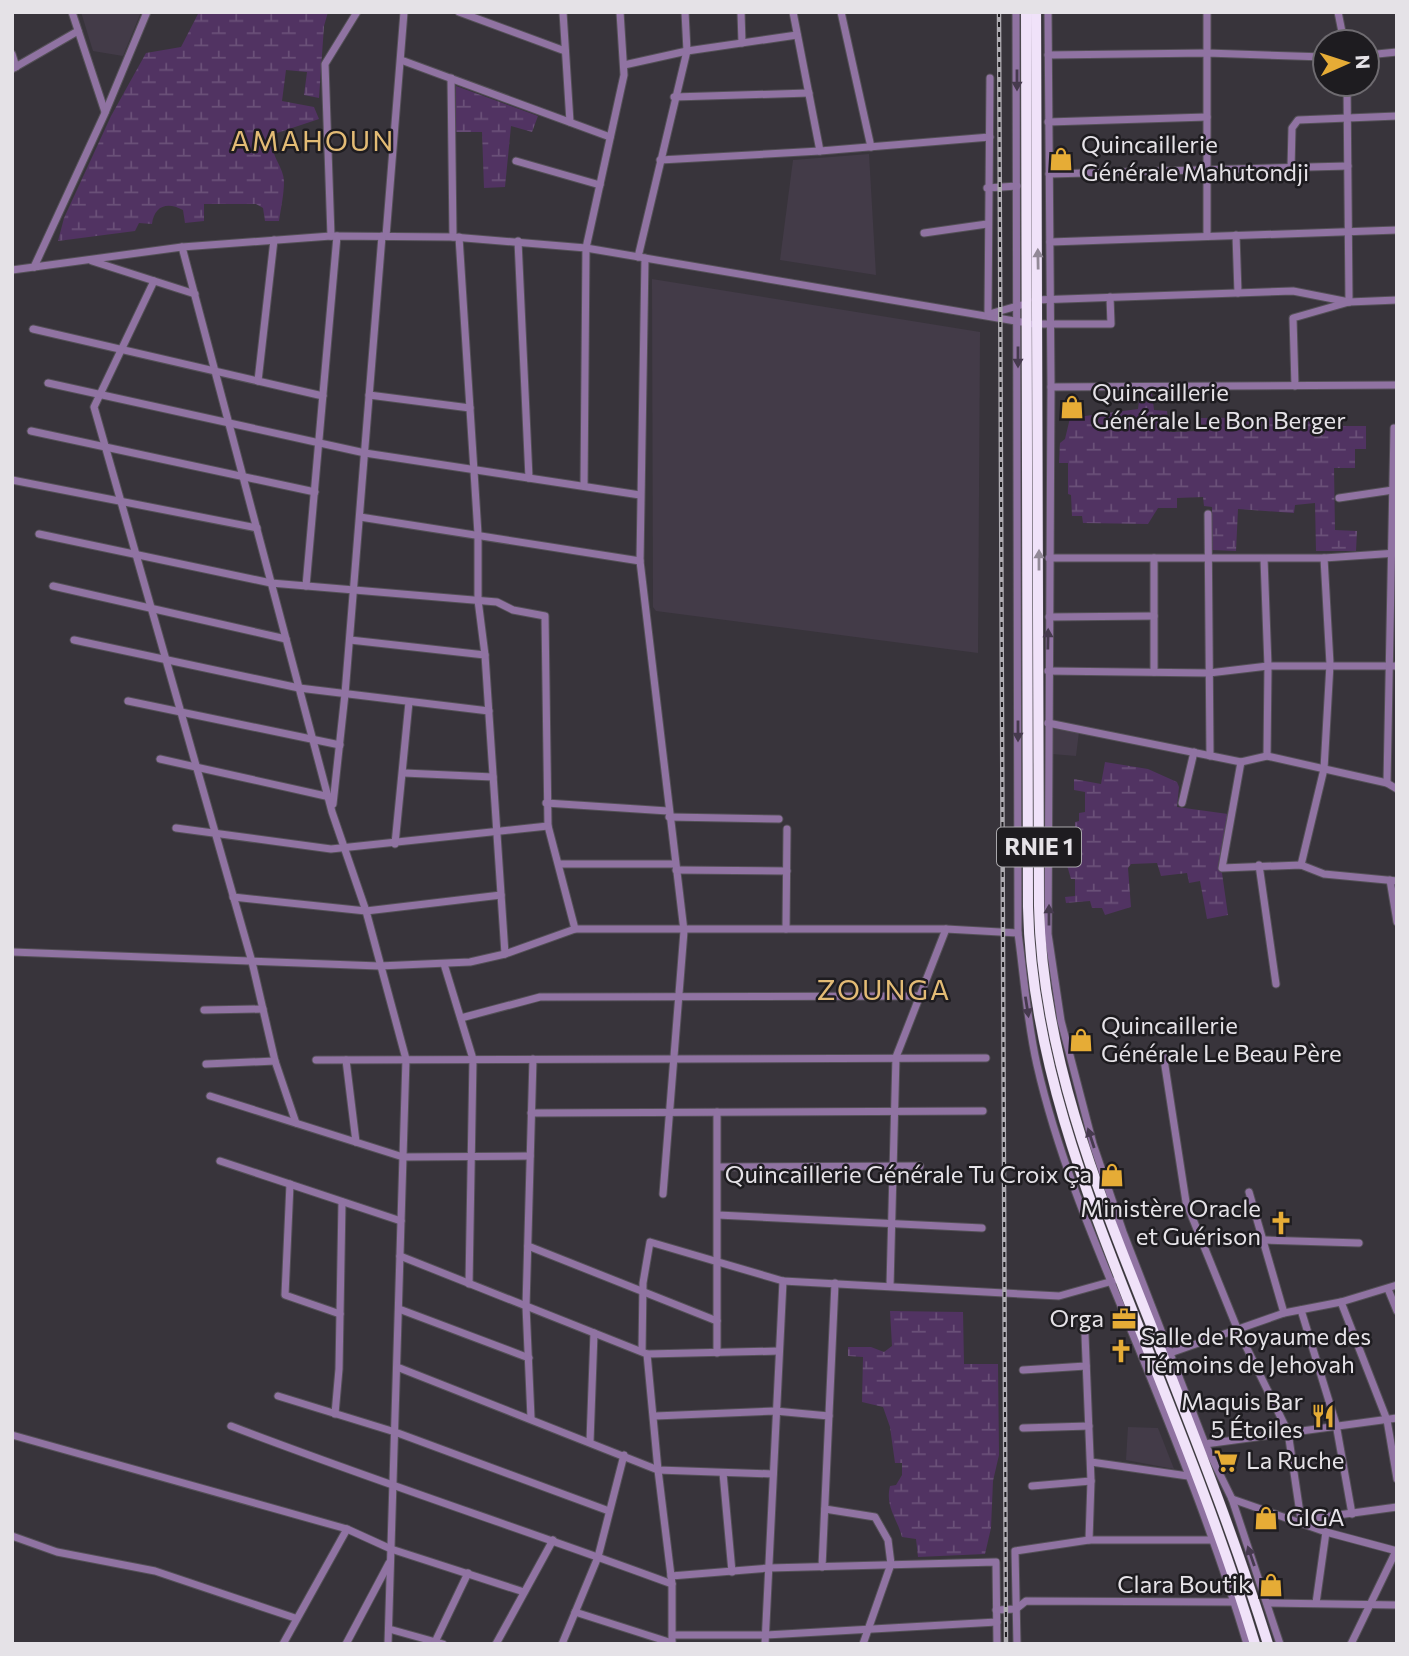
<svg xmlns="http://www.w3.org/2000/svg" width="1409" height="1656" font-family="Commissioner,sans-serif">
<defs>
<pattern id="wetland-marsh" width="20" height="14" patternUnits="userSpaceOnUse" patternTransform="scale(1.75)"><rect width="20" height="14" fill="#513362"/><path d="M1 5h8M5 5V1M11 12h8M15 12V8" fill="none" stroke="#6a5078"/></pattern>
</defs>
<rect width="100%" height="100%" fill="#38343b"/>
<!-- built -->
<g fill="#433b48">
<polygon points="81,12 141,12 123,56 93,51"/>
<polygon points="869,154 876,275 780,260 793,160"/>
<polygon points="652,279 980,332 978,653 656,611 653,607"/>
<polygon points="1052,728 1079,732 1076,756 1052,754"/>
<polygon points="1128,1427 1158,1428 1174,1469 1126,1460"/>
</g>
<!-- wetland -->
<g fill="url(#wetland-marsh)">
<path d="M199 12H328L324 26 319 98 304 95 307 72 286 70 282 101 314 107 319 119 277 133C265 153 283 163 284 181 284 194 281 208 279 221H265L263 208 256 204H204V221L185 223 183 210C167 201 154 206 152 224L139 223 135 231 58 241 64 218 111 116 146 53 181 47Z"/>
<polygon points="456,86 538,116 532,132 511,126 505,187 484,188 482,132 456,132"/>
<polygon points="1140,393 1152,393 1154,410 1167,411 1169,432 1200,431 1201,418 1342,417 1343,426 1366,426 1366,449 1355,449 1355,468 1334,468 1335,530 1357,531 1356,551 1316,551 1315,503 1295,505 1294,513 1238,509 1236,551 1212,550 1212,507 1204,506 1203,497 1177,498 1177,508 1158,508 1148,524 1083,523 1082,516 1072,516 1071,495 1068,494 1068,463 1059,463 1060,443 1065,439 1070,418 1138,409"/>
<polygon points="1105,762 1148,769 1177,782 1179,787 1177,807 1228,814 1218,868 1222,873 1228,915 1207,919 1200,881 1189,883 1187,873 1161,876 1157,863 1131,864 1128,868 1131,907 1105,915 1102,908 1092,908 1090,901 1066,903 1065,897 1075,896 1075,879 1071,879 1066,862 1060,862 1060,846 1075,842 1075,822 1079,821 1079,813 1085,812 1085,792 1074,790 1074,779 1101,784"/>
<path d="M890 1311 963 1312 964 1364H998L999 1455 993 1481 991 1528 985 1554 918 1557 916 1539 902 1537C897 1518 885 1507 890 1486L896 1485 902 1475V1463H895L890 1427 883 1407 862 1402 863 1357 848 1356V1347H871L884 1352 892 1346Z"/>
</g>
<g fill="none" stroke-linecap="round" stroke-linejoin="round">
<!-- minor casing -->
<g stroke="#545057" stroke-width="9">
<g id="minor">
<polyline points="72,12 105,112"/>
<polyline points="459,12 565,51"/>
<polyline points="563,12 570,122"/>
<polyline points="741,12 742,43"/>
<polyline points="793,12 820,151"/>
<polyline points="841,12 871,147"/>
<path d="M1016 12 1018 933C1024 977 1027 1021 1037 1065 1060 1166 1104 1264 1143 1359 1181 1453 1218 1547 1247 1644"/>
<polyline points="1048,12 1051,387 1048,934 1061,1021 1093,1144 1123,1232 1205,1444 1232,1499 1280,1644"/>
<polyline points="1207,12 1207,236"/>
<polyline points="1338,12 1344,42"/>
<polyline points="12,54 16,67"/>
<polyline points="1048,55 1207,53 1325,57"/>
<polyline points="1367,55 1397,52"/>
<polyline points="401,60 610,137"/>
<polyline points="624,65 687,51 797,35"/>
<polyline points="12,69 78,31"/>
<polyline points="451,78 453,237"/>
<polyline points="1347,84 1349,302"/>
<polyline points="674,97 809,93"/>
<polyline points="1048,122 1207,117"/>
<polyline points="660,160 820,151 990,137"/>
<polyline points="516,161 600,185"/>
<polyline points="1291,168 1292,128 1298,120 1397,116"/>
<polyline points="1049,174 1348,166"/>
<polyline points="987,188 1017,186"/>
<polyline points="924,233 987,224"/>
<polyline points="1236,235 1238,293"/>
<polyline points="331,236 325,64 357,12"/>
<polyline points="386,236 404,12"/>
<polyline points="459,237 478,534 478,600 485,655 505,954"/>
<polyline points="518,241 529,478"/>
<polyline points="1050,242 1397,230"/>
<polyline points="182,247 332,812 366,911 406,1059 388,1644"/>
<polyline points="638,257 687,51 685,12"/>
<polyline points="645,258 640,561 684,931 663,1194"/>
<polyline points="92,261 195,294"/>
<polyline points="34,267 105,113 147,12"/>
<polyline points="12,270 182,247 331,236 453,237 586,248 1021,322"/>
<polyline points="154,281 94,407 252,962 275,1061 296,1123"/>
<polyline points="1035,300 1293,291 1349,302"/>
<polyline points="988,314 990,78"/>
<polyline points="989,314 1021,305"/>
<polyline points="1033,324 1111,324 1110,297"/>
<polyline points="33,329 323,396"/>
<polyline points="258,381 274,240"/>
<polyline points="48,383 365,453 640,495"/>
<polyline points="1295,386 1293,318 1349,302 1397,300"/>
<polyline points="1051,387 1397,385"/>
<polyline points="369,395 470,408"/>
<polyline points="31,431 315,492"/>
<polyline points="12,480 257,528"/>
<polyline points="584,486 586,248 624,75 620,12"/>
<polyline points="1339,498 1393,490"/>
<polyline points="1208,514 1210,756"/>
<polyline points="360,517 640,561"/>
<polyline points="39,534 271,583 497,602 513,610 545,616 548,826 575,929"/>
<polyline points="1049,558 1324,558 1397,553"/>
<polyline points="1154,558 1154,672"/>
<polyline points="1264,559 1268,666 1267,756"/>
<polyline points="53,586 286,639"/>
<polyline points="306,586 337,236"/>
<polyline points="1049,617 1154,616"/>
<polyline points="74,640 299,688 489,711"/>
<polyline points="350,640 485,655"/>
<polyline points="1048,671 1209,673 1268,666 1397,666"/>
<polyline points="128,701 340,745"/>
<polyline points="1048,723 1241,762 1267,756 1387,783 1397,789"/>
<polyline points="160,759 330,797"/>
<polyline points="1241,762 1222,868 1301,865 1324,874 1397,881"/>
<polyline points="404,773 493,777"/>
<polyline points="1387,783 1394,428 1397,429"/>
<polyline points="546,803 668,811"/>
<polyline points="1182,803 1194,752"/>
<polyline points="333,804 345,694 382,236"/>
<polyline points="669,817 779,819"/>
<polyline points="176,828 331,849 548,826"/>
<polyline points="395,844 409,702"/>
<polyline points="560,864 675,864"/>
<polyline points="1259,865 1276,984"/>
<polyline points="1301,865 1324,769 1330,664 1324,558"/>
<polyline points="676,870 787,871"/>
<polyline points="1390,880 1397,922"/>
<polyline points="233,897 366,911 501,895"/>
<polyline points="786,929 787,829"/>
<polyline points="12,952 379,966 470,962 505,954 575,929 946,929 1018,933"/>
<polyline points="444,964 473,1059 469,1284"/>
<polyline points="204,1010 263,1009"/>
<polyline points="461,1018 540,997 918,996"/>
<polyline points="1163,1053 1186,1202 1237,1328 1288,1432 1301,1520 1397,1507"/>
<polyline points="316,1060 986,1058"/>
<polyline points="346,1060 356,1142"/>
<polyline points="206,1064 275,1061"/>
<polyline points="210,1096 403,1157 530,1156"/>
<polyline points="531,1113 983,1111"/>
<polyline points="220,1161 401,1221"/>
<polyline points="718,1167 920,1166"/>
<polyline points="290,1184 285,1295 340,1314"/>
<polyline points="1249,1192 1284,1313"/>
<polyline points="718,1215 982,1228"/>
<polyline points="1265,1240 1359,1243"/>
<polyline points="528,1246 717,1321"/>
<polyline points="400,1256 647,1354 779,1351"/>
<polyline points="890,1286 896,1057 946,929"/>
<polyline points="1388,1289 1397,1311"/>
<polyline points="1341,1302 1387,1420 1397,1479"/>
<polyline points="399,1309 529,1358"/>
<polyline points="1301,1310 1336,1424 1352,1514"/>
<polyline points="1085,1335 1091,1481 1089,1540"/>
<polyline points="642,1351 643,1283 650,1242 783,1281 1059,1296 1113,1281"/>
<polyline points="717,1353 717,1112"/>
<polyline points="1170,1353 1284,1313 1341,1302 1397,1285"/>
<polyline points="647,1354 658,1470 672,1584 672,1644"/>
<polyline points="397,1367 658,1470 773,1474"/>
<polyline points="1023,1370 1086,1366"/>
<polyline points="278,1396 395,1432 609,1511"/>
<polyline points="335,1414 339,1369 342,1202"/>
<polyline points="655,1416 775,1411 829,1416"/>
<polyline points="531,1418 526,1306 533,1059"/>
<path d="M231 1426C377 1482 526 1530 672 1584"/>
<polyline points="1023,1428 1089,1426"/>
<polyline points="12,1435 347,1529 391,1549 524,1592"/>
<polyline points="590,1441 594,1333"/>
<polyline points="1205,1444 1397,1418"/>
<polyline points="1091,1462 1188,1476"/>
<polyline points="723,1473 732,1572"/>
<polyline points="1032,1486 1091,1481"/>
<polyline points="1232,1499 1326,1532 1397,1551"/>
<polyline points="825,1509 875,1517 888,1540 891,1564 863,1644"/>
<polyline points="12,1536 57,1552 155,1571 295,1618"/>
<polyline points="822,1567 835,1283"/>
<polyline points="671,1576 769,1568 996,1562 997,1644"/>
<polyline points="1267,1603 1397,1605"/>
<polyline points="1316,1603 1326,1532"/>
<polyline points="996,1610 1016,1609 1026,1601 1234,1602"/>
<polyline points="575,1612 672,1643"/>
<polyline points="389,1629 443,1644"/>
<polyline points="674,1635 766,1635 997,1622"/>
<polyline points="435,1642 468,1573"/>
<polyline points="283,1644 347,1529"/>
<polyline points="346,1644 389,1563"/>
<polyline points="496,1644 553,1540"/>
<polyline points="562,1644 598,1557 624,1455"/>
<polyline points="765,1644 783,1281"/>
<polyline points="1017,1644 1015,1551 1089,1540 1213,1540"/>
<polyline points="1351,1644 1396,1551"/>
</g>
</g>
<!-- highway casing -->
<g stroke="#545057" stroke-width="11">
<g id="highway">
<path d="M1026 12 1028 907C1031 1054 1085 1191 1138 1325 1180 1431 1222 1535 1255 1644"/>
<path d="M1036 12 1039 906C1042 1054 1097 1189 1151 1325 1192 1430 1234 1535 1268 1644"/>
</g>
</g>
<!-- minor -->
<use href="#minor" stroke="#9073a2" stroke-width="7"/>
<!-- highway -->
<use href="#highway" stroke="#f0e2f9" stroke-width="10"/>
<!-- rail casing -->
<g stroke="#afacb2" stroke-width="4.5">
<polyline id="rail" points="999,12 1006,1644"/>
</g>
<!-- rail -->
<use href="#rail" stroke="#1e1c20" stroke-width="2" stroke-dasharray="5" stroke-linecap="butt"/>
</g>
<!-- one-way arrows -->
<defs><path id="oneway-solid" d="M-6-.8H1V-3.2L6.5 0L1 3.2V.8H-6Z" transform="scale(1.75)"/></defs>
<g fill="#463a4e">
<use href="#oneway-solid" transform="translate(1017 80) rotate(90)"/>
<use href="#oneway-solid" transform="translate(1018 357) rotate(90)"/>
<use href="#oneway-solid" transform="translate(1048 639) rotate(-89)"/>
<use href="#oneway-solid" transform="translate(1018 731) rotate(90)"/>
<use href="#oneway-solid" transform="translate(1049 915) rotate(-90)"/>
<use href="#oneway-solid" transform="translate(1027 1007) rotate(81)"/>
<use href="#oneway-solid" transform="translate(1091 1138) rotate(-108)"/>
<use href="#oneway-solid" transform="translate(1251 1556) rotate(-109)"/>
</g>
<g fill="#928997">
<use href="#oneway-solid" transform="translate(1038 259) rotate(-91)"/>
<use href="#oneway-solid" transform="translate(1039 560) rotate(-90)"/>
</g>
<!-- icons -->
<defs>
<g id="shop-bare" transform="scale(1.89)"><path d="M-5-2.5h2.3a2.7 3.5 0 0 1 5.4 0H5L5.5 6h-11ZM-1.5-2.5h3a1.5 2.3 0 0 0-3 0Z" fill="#e6ac36" stroke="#1e1c20" stroke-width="2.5" paint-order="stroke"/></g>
<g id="church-bare" transform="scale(1.89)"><path d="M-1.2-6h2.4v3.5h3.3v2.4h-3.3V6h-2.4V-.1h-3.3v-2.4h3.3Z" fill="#e6ac36" stroke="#1e1c20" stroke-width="2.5" paint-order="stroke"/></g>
<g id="office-bare" transform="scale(1.89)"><path d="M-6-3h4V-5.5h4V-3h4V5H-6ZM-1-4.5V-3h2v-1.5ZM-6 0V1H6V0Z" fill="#e6ac36" stroke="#1e1c20" stroke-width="2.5" paint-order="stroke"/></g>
<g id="restaurant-bare" transform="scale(1.89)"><path d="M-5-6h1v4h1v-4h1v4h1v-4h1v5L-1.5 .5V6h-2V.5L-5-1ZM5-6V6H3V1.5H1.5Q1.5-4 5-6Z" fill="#e6ac36" stroke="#1e1c20" stroke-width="2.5" paint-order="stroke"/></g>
<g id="supermarket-bare" transform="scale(1.89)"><path d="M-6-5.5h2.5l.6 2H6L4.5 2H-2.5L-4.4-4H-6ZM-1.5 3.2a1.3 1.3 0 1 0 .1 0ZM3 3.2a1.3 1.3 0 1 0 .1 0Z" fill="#e6ac36" stroke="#1e1c20" stroke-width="2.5" paint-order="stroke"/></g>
</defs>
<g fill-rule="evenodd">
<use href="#shop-bare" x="1061" y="159"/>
<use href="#shop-bare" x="1072" y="407"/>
<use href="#shop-bare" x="1081" y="1040"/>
<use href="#shop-bare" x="1112" y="1175"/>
<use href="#church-bare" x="1281" y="1223"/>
<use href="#office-bare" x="1124" y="1319"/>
<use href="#church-bare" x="1121" y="1351"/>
<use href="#restaurant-bare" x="1323" y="1416"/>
<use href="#supermarket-bare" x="1226" y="1461"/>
<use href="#shop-bare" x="1266" y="1518"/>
<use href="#shop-bare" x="1271" y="1585"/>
</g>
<g text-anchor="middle" stroke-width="5" stroke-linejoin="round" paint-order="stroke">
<!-- shield labels -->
<rect fill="#1e1c20" stroke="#a9a7ab" stroke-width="2" x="997" y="827.5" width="84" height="39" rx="5"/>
<g font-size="23" font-weight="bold" fill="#e5e2e7">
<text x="1039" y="855">RNIE 1</text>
</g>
<!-- poi labels -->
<g font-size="24" fill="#e5e2e7" stroke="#1e1c20" text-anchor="start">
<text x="1081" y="153">Quincaillerie<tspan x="1081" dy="28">Générale Mahutondji</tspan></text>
<text x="1092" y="401">Quincaillerie<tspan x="1092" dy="28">Générale Le Bon Berger</tspan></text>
<text x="1101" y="1034">Quincaillerie<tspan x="1101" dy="28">Générale Le Beau Père</tspan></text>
<text x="1092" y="1183" text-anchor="end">Quincaillerie Générale Tu Croix Ça</text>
<text x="1261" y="1217" text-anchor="end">Ministère Oracle<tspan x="1261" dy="28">et Guérison</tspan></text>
<text x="1104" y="1327" text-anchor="end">Orga</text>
<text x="1141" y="1345">Salle de Royaume des<tspan x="1141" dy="28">Témoins de Jehovah</tspan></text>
<text x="1303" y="1410" text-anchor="end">Maquis Bar<tspan x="1303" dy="28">5 Étoiles</tspan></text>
<text x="1246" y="1469">La Ruche</text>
<text x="1286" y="1526">GIGA</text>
<text x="1251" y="1593" text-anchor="end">Clara Boutik</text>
</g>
<!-- quarter labels -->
<g font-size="28" letter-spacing="2" fill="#e3bb75" stroke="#1e1c20">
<text x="313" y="151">AMAHOUN</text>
<text x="884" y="1000">ZOUNGA</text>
</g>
</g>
<!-- border -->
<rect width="1409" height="1656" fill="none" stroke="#e5e2e7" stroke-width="28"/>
<!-- north arrow -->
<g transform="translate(1346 63) rotate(87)"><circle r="33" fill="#1e1c20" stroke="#6e6b70" stroke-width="2"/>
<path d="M0-5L12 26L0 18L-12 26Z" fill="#e6ac36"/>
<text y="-10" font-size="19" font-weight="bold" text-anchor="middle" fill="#e5e2e7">N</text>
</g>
</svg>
